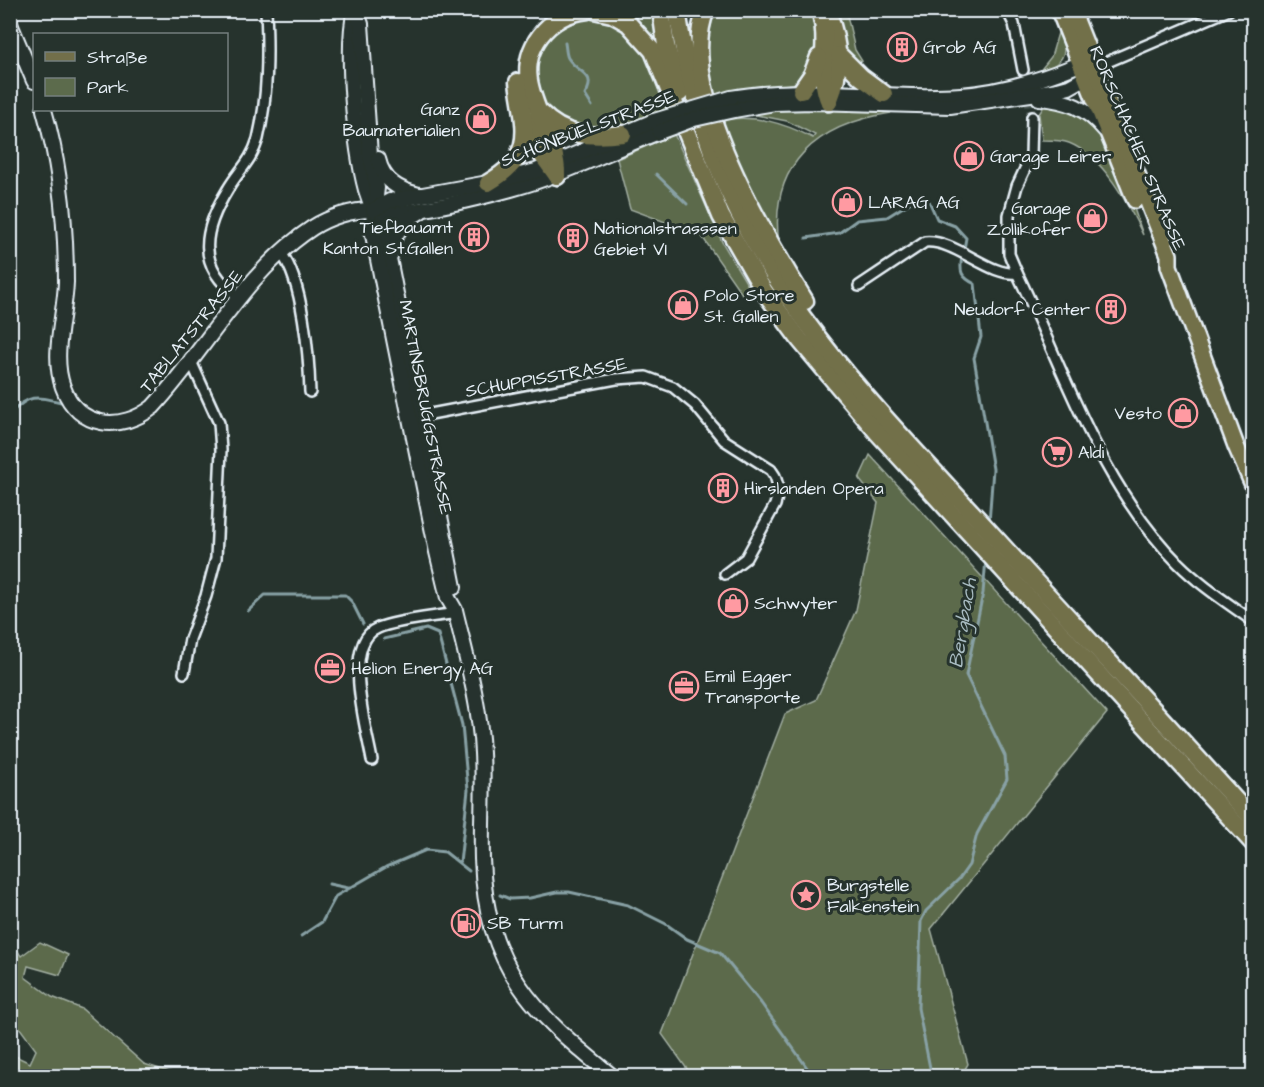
<svg xmlns="http://www.w3.org/2000/svg" width="1264" height="1087" font-family="'Architects Daughter',sans-serif">
<rect width="100%" height="100%" fill="#26332d"/>
<filter id="ink" filterUnits="userSpaceOnUse"><feTurbulence type="fractalNoise" baseFrequency=".0167" numOctaves="2"/><feDisplacementMap in="SourceGraphic" scale="12" xChannelSelector="R" yChannelSelector="G"/><feConvolveMatrix kernelMatrix="1 2 1 2 8 2 1 2 1" color-interpolation-filters="sRGB"/></filter>
<g filter="url(#ink)">
<!-- green -->
<g fill="#5c6b4c" stroke="#a2aea2" stroke-width="1.5">
<polygon points="612,11 652,11 659,52"/>
<path d="M715 11H813C823 42 817 59 797 83L713 95 704 51Z"/>
<polygon points="833,11 846,11 855,50 862,61 854,64 846,49"/>
<path d="M592 15C644 28 654 64 668 111 647 118 620 132 597 130 580 129 558 123 546 110 522 82 536 33 569 19 576 17 585 17 592 15Z"/>
<path d="M1058 33C1072 53 1060 66 1039 72L1051 57Z"/>
<path d="M1046 103C1055 105 1065 105 1073 108 1110 123 1131 201 1143 235 1128 204 1104 157 1069 143 1062 140 1050 140 1042 140L1039 114Z"/>
<path d="M822 107 891 113C818 124 768 164 779 244L749 192 722 120C755 114 784 123 813 138L815 135 787 121 746 113Z"/>
<polygon points="674,134 722,242 750,289 742,294 701,235 630,209 617,159"/>
<polygon points="870,455 1107,713 931,929 968,1064 961,1076 692,1076 662,1034 785,714 816,700 856,610 878,503 859,479"/>
<polygon points="11,941 21,956 40,942 68,955 60,975 28,966 25,977 52,997 82,1009 144,1064 182,1076 11,1076 11,1054 30,1063 36,1050 11,1016"/>
</g>
<g fill="none" stroke-linecap="round" stroke-linejoin="round">
<!-- stream -->
<g stroke="#88a1a5" stroke-width="3">
<path d="M565 43C566 48 566 55 568 58 578 74 598 73 585 95L592 106"/>
<polyline points="656,174 687,204"/>
<polyline points="806,238 839,233 857,220 887,217 916,199 929,201 937,219 955,226 966,238 964,249"/>
<path d="M962 257C959 272 961 277 975 284L981 337 974 358 993 469 989 523"/>
<path d="M10 414C29 394 36 396 61 402"/>
<polyline points="248,611 265,595 345,595 352,602 363,624"/>
<polyline points="384,639 426,629 438,634 462,725 468,790 460,863"/>
<polyline points="329,884 348,888"/>
<polyline points="500,895 510,899 530,898 557,892 569,892 628,905 666,924 687,939 720,953 761,1003 813,1076"/>
<polyline points="301,936 322,922 336,896 386,867 426,850 445,852 469,871"/>
<polyline points="930,1076 930,1068 918,1008 921,921 926,911 959,879 969,865 977,834 1007,779 1005,756 966,675 983,593 986,559"/>
</g>
<!-- street-tunnel -->
<polyline stroke="#43504b" stroke-width="9" stroke-dasharray="9 4.5" stroke-linecap="butt" points="1023,70 1032,117"/>
<!-- street casing -->
<g stroke="#e8f1f8" stroke-width="14">
<g id="street">
<polyline points="1007,10 1014,24 1023,70"/>
<polyline points="1252,10 1254,12"/>
<polyline points="1093,68 1229,10"/>
<path d="M1032 117 1031 156 1017 186 1009 215V254L1017 273C1065 371 1099 484 1178 563 1201 586 1228 603 1254 622"/>
<path d="M281 253C303 280 309 356 310 392"/>
<path d="M859 286 925 242C955 239 990 277 1017 273"/>
<path d="M239 297C195 266 203 230 228 189 239 170 251 162 258 139 268 97 268 53 266 10"/>
<polyline points="420,416 616,379 646,377 673,387 695,405 724,440 771,470 775,476 779,489 775,505 746,558 725,574"/>
<polyline points="184,673 190,639 206,596 216,558 221,450 219,423 190,359"/>
<path d="M372 760C367 731 341 643 378 628 397 620 434 617 456 613"/>
</g>
</g>
<!-- secondary casing -->
<g stroke="#e8f1f8" stroke-width="18">
<g id="secondary">
<path d="M355 10C345 50 355 149 366 190 370 203 376 216 383 228L454 587"/>
<path d="M356 10 361 24 370 155 377 188 372 230 437 552 448 598 455 610C466 656 480 705 482 753 484 788 481 823 482 859 486 967 532 1012 612 1076"/>
<polyline points="10,24 34,81"/>
<path d="M731 98C809 84 883 101 961 95 1003 92 1041 80 1080 64"/>
<path d="M1039 98C1067 100 1087 108 1105 130"/>
<path d="M44 110C60 165 66 224 66 282 65 315 51 355 63 387 78 429 121 432 153 407 207 349 244 273 312 228 329 217 352 210 372 210 380 210 387 214 395 213 428 210 478 198 511 189 563 175 609 151 659 132"/>
<polyline points="734,110 775,103 813,102 950,106 1058,90 1069,87 1085,78"/>
<path d="M378 159C383 181 398 190 419 195"/>
<polyline points="373,210 390,201 488,183 536,171 654,121"/>
<path d="M391 254C391 234 404 221 421 211"/>
</g>
</g>
<!-- primary casing -->
<g stroke="#e8f1f8" stroke-width="20">
<g id="primary">
<polyline points="1059,10 1135,200"/>
<polyline points="1072,10 1169,255 1169,266 1236,446 1254,487"/>
</g>
</g>
<!-- highway casing -->
<g stroke="#e8f1f8" stroke-width="21">
<g id="highway">
<polyline points="594,10 612,14 628,23 653,51 721,216 764,291 800,340 878,433 1254,844"/>
<polyline points="661,10 666,45 680,93"/>
<path d="M677 10C685 64 698 117 718 167 773 308 886 419 986 528 1075 626 1166 722 1254 821"/>
<path d="M706 10C674 86 765 237 805 301"/>
<path d="M827 10C839 42 842 71 829 102"/>
<path d="M822 18C830 46 816 75 829 102"/>
<polyline points="839,55 861,77 884,94"/>
<polyline points="801,91 812,75 819,57"/>
<path d="M541 113C564 137 591 138 623 134"/>
<polyline points="529,121 542,155 557,176"/>
<path d="M557 176C559 128 505 83 540 36 552 20 569 12 588 10"/>
<path d="M488 183C538 154 524 128 518 82"/>
</g>
</g>
<!-- street -->
<use href="#street" stroke="#26332d" stroke-width="9"/>
<!-- secondary -->
<use href="#secondary" stroke="#26332d" stroke-width="14"/>
<!-- primary -->
<use href="#primary" stroke="#726f4a" stroke-width="15"/>
<!-- highway -->
<use href="#highway" stroke="#726f4a" stroke-width="16"/>
<!-- secondary-bridge casing -->
<g stroke="#e8f1f8" stroke-width="18" stroke-linecap="butt">
<g id="secondary-bridge">
<polyline points="654,121 731,98"/>
<polyline points="659,132 694,119 734,110"/>
</g>
</g>
<!-- secondary-bridge -->
<use href="#secondary-bridge" stroke="#26332d" stroke-width="14"/>
</g>
</g>
<!-- icons -->
<defs>
<g id="building-ring" transform="scale(1.5)"><circle r="9.5" fill="#26332d" stroke="#ff9aa2" stroke-width="1.5"/><path d="M-4-6H4V6H1V3H-1V6H-4ZM-2.5-4.3h1.7v1.8h-1.7ZM.8-4.3h1.7v1.8H.8ZM-2.5-1h1.7V.8h-1.7ZM.8-1h1.7V.8H.8Z" fill="#ff9aa2"/></g>
<g id="shop-ring" transform="scale(1.5)"><circle r="9.5" fill="#26332d" stroke="#ff9aa2" stroke-width="1.5"/><path d="M-5-2.5h2.3a2.7 3.5 0 0 1 5.4 0H5L5.5 6h-11ZM-1.5-2.5h3a1.5 2.3 0 0 0-3 0Z" fill="#ff9aa2"/></g>
<g id="supermarket-ring" transform="scale(1.5)"><circle r="9.5" fill="#26332d" stroke="#ff9aa2" stroke-width="1.5"/><path d="M-6-5.5h2.5l.6 2H6L4.5 2H-2.5L-4.4-4H-6ZM-1.5 3.2a1.3 1.3 0 1 0 .1 0ZM3 3.2a1.3 1.3 0 1 0 .1 0Z" fill="#ff9aa2"/></g>
<g id="office-ring" transform="scale(1.5)"><circle r="9.5" fill="#26332d" stroke="#ff9aa2" stroke-width="1.5"/><path d="M-6-3h4V-5.5h4V-3h4V5H-6ZM-1-4.5V-3h2v-1.5ZM-6 0V1H6V0Z" fill="#ff9aa2"/></g>
<g id="sight-ring" transform="scale(1.5)"><circle r="9.5" fill="#26332d" stroke="#ff9aa2" stroke-width="1.5"/><path d="M0-6L1.8-2.2L6-1.7L2.9 1.2L3.7 5.4L0 3.3L-3.7 5.4L-2.9 1.2L-6-1.7L-1.8-2.2Z" fill="#ff9aa2"/></g>
<g id="fuel-ring" transform="scale(1.5)"><circle r="9.5" fill="#26332d" stroke="#ff9aa2" stroke-width="1.5"/><path d="M-5.5-6h7V0h2V4h1.3V-2.5L3-4.5l.8-.8L6-3V5H2.5V1h-1V6h-7ZM-4.2-4.7v3.2H.2V-4.7Z" fill="#ff9aa2"/></g>
</defs>
<g fill-rule="evenodd">
<use href="#building-ring" x="902" y="47"/>
<use href="#shop-ring" x="481" y="119"/>
<use href="#shop-ring" x="969" y="156"/>
<use href="#shop-ring" x="847" y="202"/>
<use href="#shop-ring" x="1092" y="218"/>
<use href="#building-ring" x="474" y="237"/>
<use href="#building-ring" x="573" y="238"/>
<use href="#shop-ring" x="683" y="305"/>
<use href="#building-ring" x="1111" y="309"/>
<use href="#shop-ring" x="1183" y="413"/>
<use href="#supermarket-ring" x="1057" y="452"/>
<use href="#building-ring" x="723" y="488"/>
<use href="#shop-ring" x="733" y="603"/>
<use href="#office-ring" x="330" y="668"/>
<use href="#office-ring" x="684" y="686"/>
<use href="#sight-ring" x="806" y="895"/>
<use href="#fuel-ring" x="466" y="923"/>
</g>
<g text-anchor="middle" stroke-width="6" stroke-linejoin="round" paint-order="stroke">
<!-- poi labels -->
<g font-size="18" fill="#e8f1f8" stroke="#26332d" text-anchor="start">
<text x="923" y="53">Grob AG</text>
<text x="460" y="115" text-anchor="end">Ganz<tspan x="460" dy="21">Baumaterialien</tspan></text>
<text x="990" y="162">Garage Leirer</text>
<text x="868" y="208">LARAG AG</text>
<text x="1071" y="214" text-anchor="end">Garage<tspan x="1071" dy="21">Zollikofer</tspan></text>
<text x="453" y="233" text-anchor="end">Tiefbauamt<tspan x="453" dy="21">Kanton St.Gallen</tspan></text>
<text x="594" y="234">Nationalstrasssen<tspan x="594" dy="21">Gebiet VI</tspan></text>
<text x="704" y="301">Polo Store<tspan x="704" dy="21">St. Gallen</tspan></text>
<text x="1090" y="315" text-anchor="end">Neudorf Center</text>
<text x="1162" y="419" text-anchor="end">Vesto</text>
<text x="1078" y="458">Aldi</text>
<text x="744" y="494">Hirslanden Opera</text>
<text x="754" y="609">Schwyter</text>
<text x="351" y="674">Helion Energy AG</text>
<text x="705" y="682">Emil Egger<tspan x="705" dy="21">Transporte</tspan></text>
<text x="827" y="891">Burgstelle<tspan x="827" dy="21">Falkenstein</tspan></text>
<text x="487" y="929">SB Turm</text>
</g>
<!-- street labels -->
<g font-size="18" fill="#e8f1f8" stroke="#26332d">
<text transform="translate(588 128) rotate(-21)" y="6">SCHÖNBÜELSTRASSE</text>
<text transform="translate(1138 148) rotate(67)" y="6">RORSCHACHER STRASSE</text>
<text transform="translate(191 331) rotate(-51)" y="6">TABLATSTRASSE</text>
<text transform="translate(546 377) rotate(-10)" y="6">SCHUPPISSTRASSE</text>
<text transform="translate(426 407) rotate(79)" y="6">MARTINSBRUGGSTRASSE</text>
</g>
<!-- water labels -->
<g font-size="20" font-style="italic" fill="#a8bbc1" stroke="#26332d">
<text transform="translate(962 623) rotate(-81)" y="7">Bergbach</text>
</g>
</g>
<!-- margin -->
<rect width="1264" height="1087" fill="none" stroke="#26332d" stroke-width="36"/>
<rect x="18" y="18" width="1228" height="1051" fill="none" stroke="#e8f1f8" stroke-width="2" filter="url(#ink)"/>
<!-- legend -->
<rect x="33" y="33" width="195" height="78" fill="#26332d" stroke="#747f7e" stroke-width="1.5"/>
<rect x="45" y="52" width="30" height="9" fill="#726f4a" stroke="#747f7e" stroke-width="1.5"/>
<text x="87" y="63" font-size="18" fill="#e8f1f8">Straße</text>
<rect x="45" y="78" width="30" height="18" fill="#5c6b4c" stroke="#747f7e" stroke-width="1.5"/>
<text x="87" y="93" font-size="18" fill="#e8f1f8">Park</text>
</svg>
